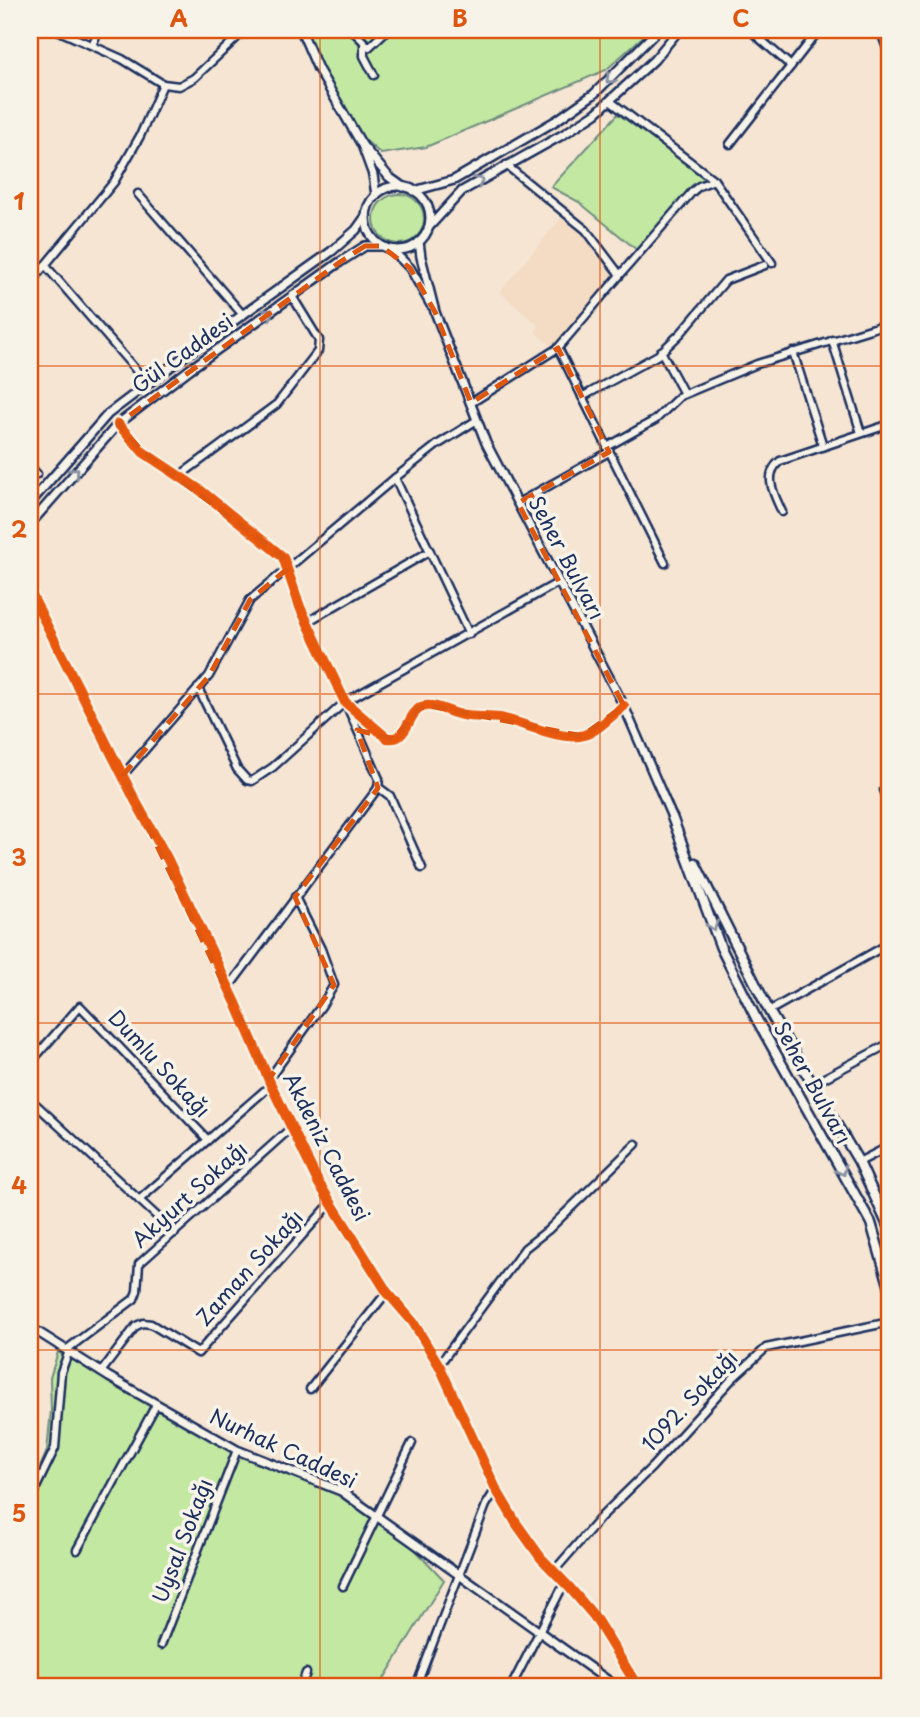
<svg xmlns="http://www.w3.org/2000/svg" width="920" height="1717" font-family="'Playpen Sans',sans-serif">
<rect width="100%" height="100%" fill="#f5e5d2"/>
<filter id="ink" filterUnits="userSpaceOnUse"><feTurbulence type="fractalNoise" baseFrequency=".0143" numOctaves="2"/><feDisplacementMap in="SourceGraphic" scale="14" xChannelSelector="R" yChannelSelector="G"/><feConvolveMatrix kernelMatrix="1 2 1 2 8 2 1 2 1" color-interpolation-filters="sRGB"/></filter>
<g filter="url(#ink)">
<!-- built -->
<polygon fill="#f4dbc3" points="562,217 579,228 593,243 614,274 614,279 559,342 552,346 535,332 539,326 500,292"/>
<!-- green -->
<g fill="#c3e8a1" stroke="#6f8c80" stroke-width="2">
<polygon points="300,30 650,30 606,70 426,147 381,154 356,132"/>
<polygon points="618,114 708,178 638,251 579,202 551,187"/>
<circle cx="399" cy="219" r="25"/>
<polygon points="58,1352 232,1447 324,1483 404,1538 444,1580 379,1687 30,1687 30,1490 47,1451 51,1410 50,1378"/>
</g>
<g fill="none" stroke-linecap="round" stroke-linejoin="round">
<!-- minor casing -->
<g stroke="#1b2f5e" stroke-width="11">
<g id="minor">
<polyline points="57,30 122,59 163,84 179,86 194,78 245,30"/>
<polyline points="352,30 369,47 387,30"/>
<polyline points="750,30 791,66"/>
<polyline points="880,30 890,56"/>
<polyline points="92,45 99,30"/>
<polyline points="364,45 364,56 374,75"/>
<polyline points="610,101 714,180 772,263"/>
<polyline points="730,144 819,30"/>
<polyline points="138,194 243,315"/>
<polyline points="45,265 148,384"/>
<polyline points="620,275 692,192 699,186 714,180"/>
<polyline points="30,291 37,275 114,182 140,136 163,84"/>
<polyline points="832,340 861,433"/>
<polyline points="558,348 665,563"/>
<polyline points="661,351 684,394"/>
<polyline points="793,352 823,446"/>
<polyline points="582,397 658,355 681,333 726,280 765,265"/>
<polyline points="471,403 558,348 620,275 586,230 506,165"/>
<path d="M118 424 143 452 200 490 283 557 300 607 345 702 387 738C410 742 406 710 425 706 437 704 450 713 462 715 474 718 487 716 500 718 521 722 563 742 584 735 598 731 612 715 624 706"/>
<polyline points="607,447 655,420 680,396 757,364 890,323"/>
<polyline points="30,466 37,474"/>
<polyline points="178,477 277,404 318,351 319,340 292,296"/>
<polyline points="395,478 437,445 477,420"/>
<polyline points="518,503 609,452"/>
<path d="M782 512C775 496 762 475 780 461L890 424"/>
<polyline points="307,622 430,551"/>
<polyline points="198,688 237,769 247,780 252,781 273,767 345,702 559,582"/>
<polyline points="123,775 209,676 250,600 395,478 469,634"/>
<polyline points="378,787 390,796 422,868"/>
<polyline points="884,790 890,804"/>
<polyline points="229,987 378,788 379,779 347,706"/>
<polyline points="769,1011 890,943"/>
<polyline points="30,1063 80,1006 208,1140"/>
<polyline points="269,1079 322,1005 334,985 321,949 295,897"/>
<polyline points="813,1084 890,1043"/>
<polyline points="30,1099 175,1233"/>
<polyline points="859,1162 890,1146"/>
<polyline points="139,1200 271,1085"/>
<polyline points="66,1350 134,1299 137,1291 139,1264 291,1128"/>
<polyline points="439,1365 525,1248 548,1230 636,1144"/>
<polyline points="101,1372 136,1326 143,1323 151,1324 198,1353 331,1203"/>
<polyline points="310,1389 387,1292"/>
<polyline points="30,1500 55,1448 61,1372 69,1351"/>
<polyline points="77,1550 156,1405"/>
<polyline points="554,1571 601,1517 652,1467 732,1379 766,1348 890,1322"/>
<polyline points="343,1586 412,1443"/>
<polyline points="161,1645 237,1450"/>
<polyline points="301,1687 306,1673"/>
<polyline points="416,1687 486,1505 496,1489"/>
<polyline points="511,1687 565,1582"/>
</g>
</g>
<!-- tertiary casing -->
<g stroke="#1b2f5e" stroke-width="12">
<g id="tertiary">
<polyline points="301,30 318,69 362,145"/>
<circle cx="398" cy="218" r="32"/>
<polyline points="414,191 454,180 557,120 594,94 658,30"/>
<polyline points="376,195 373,175 362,145 389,177 403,187"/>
<polyline points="429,227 462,191 564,134 596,113 654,60 679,30"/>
<polyline points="419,242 421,257 435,312 486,443 624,706 672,817"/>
<polyline points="392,250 410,268 431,305"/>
<polyline points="30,503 108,414 182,358 332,251 356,230 366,216"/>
<polyline points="30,524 118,424 190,369 340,262 365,246 381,246"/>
<polyline points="30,592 135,800 167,858 236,1003 271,1085 318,1182 387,1292 413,1322 440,1367 496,1489 516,1523 541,1558 570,1588 594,1616 638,1687"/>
<polyline points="30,1327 109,1377 237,1450 341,1491 617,1687"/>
<polyline points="30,1682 32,1687"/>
</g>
</g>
<!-- secondary casing -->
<g stroke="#1b2f5e" stroke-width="13">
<g id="secondary">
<polyline points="672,817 721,948 757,1020 871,1223 890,1288"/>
<polyline points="695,863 769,1011 859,1162 890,1230"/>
</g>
</g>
<!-- minor -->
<use href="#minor" stroke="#f7f3e8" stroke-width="6"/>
<!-- tertiary -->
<use href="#tertiary" stroke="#f7f3e8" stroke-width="7"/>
<!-- secondary -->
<use href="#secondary" stroke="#f7f3e8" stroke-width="8"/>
<!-- cycleway casing -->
<g stroke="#f7f3e8" stroke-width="15">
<g id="cycleway">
<path d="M118 424 143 452 200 490 283 557 300 607 345 702 387 738C410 742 406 710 425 706 437 704 450 713 462 715 474 718 487 716 500 718 521 722 563 742 584 735 598 731 612 715 624 706"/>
<polyline points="30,592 135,800 167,858 236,1003 271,1085 318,1182 387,1292 413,1322 440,1367 496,1489 516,1523 541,1558 570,1588 594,1616 638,1687"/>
</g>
</g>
<!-- cycleway -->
<use href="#cycleway" stroke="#e8590c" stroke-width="10"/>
</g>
<!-- one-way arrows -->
<defs><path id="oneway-chevron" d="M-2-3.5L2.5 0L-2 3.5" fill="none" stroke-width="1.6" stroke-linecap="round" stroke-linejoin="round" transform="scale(1.75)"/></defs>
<g stroke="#8991a3">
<use href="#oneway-chevron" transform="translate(610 79) rotate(137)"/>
<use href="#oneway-chevron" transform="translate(479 181) rotate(-30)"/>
<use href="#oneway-chevron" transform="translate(269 313) rotate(-36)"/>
<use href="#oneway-chevron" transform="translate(75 472) rotate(-48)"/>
<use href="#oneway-chevron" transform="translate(713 926) rotate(70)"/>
<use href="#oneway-chevron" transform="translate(842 1171) rotate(61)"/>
</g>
</g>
<!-- marked area -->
<path fill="none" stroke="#de5710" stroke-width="5" stroke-dasharray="14 9" stroke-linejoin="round" d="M365 246H381L410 268 435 312 471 403 558 348 609 452 518 503 624 706 582 736 431 706 419 708 394 739 357 730 378 788 295 897 334 985 269 1079 123 775 209 676 250 600 286 570 283 557 143 452 118 424 340 262Z"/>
<!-- grid -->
<path fill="none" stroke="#de5710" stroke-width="2" stroke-opacity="0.55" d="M320 30V1687M600 30V1687M30 366H890M30 694H890M30 1023H890M30 1350H890"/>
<g text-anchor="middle" stroke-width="7" stroke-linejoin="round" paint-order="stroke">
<!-- street labels -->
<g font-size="21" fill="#1b2f5e" stroke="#f7f3e8">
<text transform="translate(183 354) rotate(-36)" y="7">Gül Caddesi</text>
<text transform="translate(566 558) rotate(62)" y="7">Seher Bulvarı</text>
<text transform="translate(159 1064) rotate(47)" y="7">Dumlu Sokağı</text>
<text transform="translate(812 1083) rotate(61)" y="7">Seher Bulvarı</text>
<text transform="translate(326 1147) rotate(63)" y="7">Akdeniz Caddesi</text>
<text transform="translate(190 1195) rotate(-42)" y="7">Akyurt Sokağı</text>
<text transform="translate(250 1268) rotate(-48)" y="7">Zaman Sokağı</text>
<text transform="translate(690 1401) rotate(-47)" y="7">1092. Sokağı</text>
<text transform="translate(283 1449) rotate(25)" y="7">Nurhak Caddesi</text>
<text transform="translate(183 1541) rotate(-69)" y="7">Uysal Sokağı</text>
</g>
</g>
<!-- margin -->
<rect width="920" height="1717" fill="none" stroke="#f7f3e8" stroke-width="77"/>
<rect x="38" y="38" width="843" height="1640" fill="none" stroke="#de5710" stroke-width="2.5"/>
<g font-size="23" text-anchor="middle" font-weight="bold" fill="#de5710">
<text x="179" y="27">A</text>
<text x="460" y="27">B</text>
<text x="741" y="27">C</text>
<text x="19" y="210">1</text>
<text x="19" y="538">2</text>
<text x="19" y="866">3</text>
<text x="19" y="1194">4</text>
<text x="19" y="1522">5</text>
</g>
</svg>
